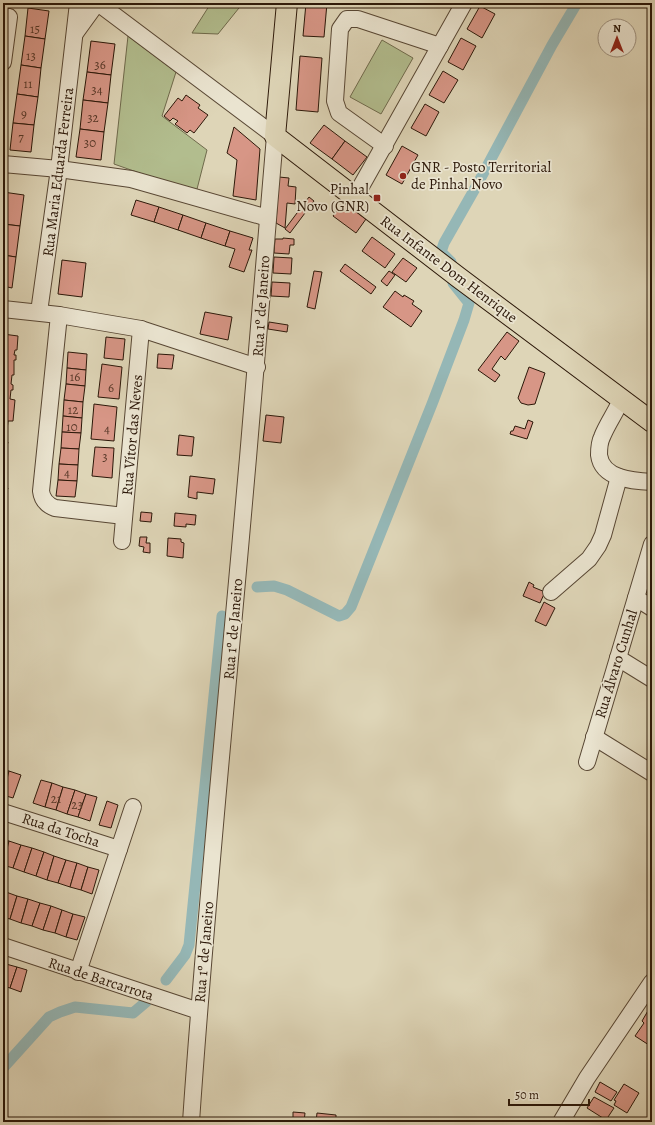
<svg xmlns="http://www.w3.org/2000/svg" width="655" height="1125" font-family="Alegreya,serif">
<rect width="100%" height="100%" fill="#ded5b7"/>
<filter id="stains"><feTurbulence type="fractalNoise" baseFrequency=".005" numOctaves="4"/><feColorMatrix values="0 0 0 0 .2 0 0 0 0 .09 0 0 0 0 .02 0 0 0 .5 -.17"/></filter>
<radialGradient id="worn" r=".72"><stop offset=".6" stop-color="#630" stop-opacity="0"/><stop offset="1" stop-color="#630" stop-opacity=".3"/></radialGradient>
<!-- green -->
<g fill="#b2bd8e" stroke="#6f6a4c">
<polygon points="211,3 243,3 218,34 192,33"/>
<polygon points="128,36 176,72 162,116 207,150 196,193 114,164"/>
<polygon points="382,40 413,58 381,114 350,97"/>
</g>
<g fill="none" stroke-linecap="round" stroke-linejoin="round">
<!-- canal -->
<g stroke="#95b7b6" stroke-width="11">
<polyline points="451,262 441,252 444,243 477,185 552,45 577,3"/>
<polyline points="257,587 274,586 287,590 339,616 345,614 351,607 432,404 464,320 469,303 453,283"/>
<polyline points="166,980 185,955 189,945 222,616"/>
<polyline points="3,1068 49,1017 60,1012 75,1007 133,1013 146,1002"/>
</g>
</g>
<!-- building -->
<g fill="#d79686" stroke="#2c1809">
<polygon points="306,3 327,3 324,37 303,36"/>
<polygon points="480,6 495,14 482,38 467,29"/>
<polygon points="28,8 49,11 45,39 25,36"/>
<polygon points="25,36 45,39 41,68 21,65"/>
<polygon points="461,38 476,46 463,70 448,62"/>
<polygon points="91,41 115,44 111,75 87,72"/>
<polygon points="300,56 322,58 318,112 296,110"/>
<polygon points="21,65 41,68 38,97 17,94"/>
<polygon points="443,71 458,80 444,103 429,95"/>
<polygon points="87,72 111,75 108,103 83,100"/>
<polygon points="17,94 38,97 34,125 13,123"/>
<polygon points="186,95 200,105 198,108 208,115 194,133 190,130 187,133 175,124 178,121 173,118 170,121 164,116 178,98 182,101"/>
<polygon points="83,100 108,103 104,132 80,129"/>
<polygon points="425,104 439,112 426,136 411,128"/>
<polygon points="13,123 34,125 31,152 10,150"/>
<polygon points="324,125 345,141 332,159 310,143"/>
<polygon points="234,127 260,149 256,200 233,196 237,160 227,153"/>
<polygon points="80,129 104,132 101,160 76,157"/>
<polygon points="345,141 367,157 353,175 332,159"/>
<polygon points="402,146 418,155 402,184 386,175"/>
<polygon points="279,177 289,178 288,186 296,187 295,204 287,203 285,228 276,223"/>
<polygon points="3,192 24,195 20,226 3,224"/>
<polygon points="309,197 314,201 290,233 285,229"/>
<polygon points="136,200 159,207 154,222 131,215"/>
<polygon points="343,202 366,219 356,233 333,216"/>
<polygon points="159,207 183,215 178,230 154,222"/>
<polygon points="183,215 206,223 201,238 178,230"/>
<polygon points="206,223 230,231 225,246 201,238"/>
<polygon points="3,224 20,226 16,257 3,255"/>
<polygon points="230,231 253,238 249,250 252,250 244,272 229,267 235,249 225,246"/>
<polygon points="372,237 395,254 385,268 362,251"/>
<polygon points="283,238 294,239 294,245 290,245 289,254 274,253 275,239 283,239"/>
<polygon points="3,255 16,257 12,288 3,286"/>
<polygon points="274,257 292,258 291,274 273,273"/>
<polygon points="403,258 417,268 406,282 392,272"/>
<polygon points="62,260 86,263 82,297 58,294"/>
<polygon points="345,264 376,287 371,294 340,271"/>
<polygon points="314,271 322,272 315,309 307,307"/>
<polygon points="389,271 395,275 387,286 381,281"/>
<polygon points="272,282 290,283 289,297 271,296"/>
<polygon points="395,291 403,297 404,295 414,301 412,304 422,311 411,327 383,307"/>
<polygon points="205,312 232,317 228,340 200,334"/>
<polygon points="269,322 288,325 287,332 268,329"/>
<polygon points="507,332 519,341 505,360 501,356 492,369 500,375 495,382 478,370"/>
<polygon points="3,334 18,336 17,350 15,350 14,355 16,355 16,360 14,360 14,375 12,375 11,384 13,385 13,390 11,390 10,399 15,400 13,421 8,421 6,441 8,442 3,461"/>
<polygon points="106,337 125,339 123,360 104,358"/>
<polygon points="68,352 87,354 86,370 67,368"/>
<polygon points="158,354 174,355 172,369 157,368"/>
<polygon points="102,364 122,367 119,399 98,397"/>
<polygon points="529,367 545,373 535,404 528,405 521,403 518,398"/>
<polygon points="67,368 86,370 85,386 66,384"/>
<polygon points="66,384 85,386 83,402 64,400"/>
<polygon points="64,400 83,402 82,418 63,416"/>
<polygon points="94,404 117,407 114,441 91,439"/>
<polygon points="266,415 284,417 281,443 263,441"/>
<polygon points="63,416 82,418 81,433 62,432"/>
<polygon points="528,420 533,422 527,439 510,434 511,431 513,431 515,426 525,429"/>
<polygon points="62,432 81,433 79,449 61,448"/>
<polygon points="179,435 194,437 192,456 177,455"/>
<polygon points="95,447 114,448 112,478 92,476"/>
<polygon points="61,448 79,449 78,465 59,464"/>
<polygon points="59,464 78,465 77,481 58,480"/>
<polygon points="190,476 215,479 213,494 197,492 197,499 188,497"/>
<polygon points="58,480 77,481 75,497 56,496"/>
<polygon points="3,487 8,488 4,500 3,500"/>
<polygon points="141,512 152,513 151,522 140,521"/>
<polygon points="175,513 196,515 195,525 186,524 186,527 174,526"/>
<polygon points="140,537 147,537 146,543 150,543 150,553 143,552 144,547 139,546"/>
<polygon points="168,538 181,539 181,542 184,543 183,558 167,556"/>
<polygon points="529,582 534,585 533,587 545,592 540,603 523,596"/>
<polygon points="544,602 555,608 546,626 535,621"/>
<polygon points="3,769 9,771 3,791"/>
<polygon points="9,771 21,775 13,798 3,795"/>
<polygon points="41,780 52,783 45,807 33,803"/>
<polygon points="52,783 63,787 56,810 45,807"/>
<polygon points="63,787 75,790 67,814 56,810"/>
<polygon points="75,790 86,794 78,817 67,814"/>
<polygon points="86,794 97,797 90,821 78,817"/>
<polygon points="107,801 118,805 111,828 99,825"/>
<polygon points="3,839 9,841 3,861"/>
<polygon points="9,841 21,845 13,868 3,865"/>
<polygon points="21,845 32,848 24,872 13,868"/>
<polygon points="32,848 44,852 36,876 24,872"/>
<polygon points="44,852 54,856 47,880 36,876"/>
<polygon points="54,856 66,860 58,883 47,880"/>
<polygon points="66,860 77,863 70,887 58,883"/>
<polygon points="77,863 88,867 81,890 70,887"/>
<polygon points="88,867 99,870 92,894 81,890"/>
<polygon points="6,892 17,896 10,919 3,917 3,901"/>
<polygon points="17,896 28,899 21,923 10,919"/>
<polygon points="28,899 40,903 32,926 21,923"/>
<polygon points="40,903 51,906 43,930 32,926"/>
<polygon points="51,906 62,910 55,933 43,930"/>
<polygon points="62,910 73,914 66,937 55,933"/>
<polygon points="73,914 85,917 77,940 66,937"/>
<polygon points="6,964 17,967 10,988 3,986 3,973"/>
<polygon points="17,967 27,970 21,992 10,988"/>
<polygon points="649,1009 652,1010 652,1047 635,1036 644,1023 642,1021"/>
<polygon points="600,1082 617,1092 611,1101 595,1092"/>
<polygon points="624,1084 639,1093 627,1113 614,1105 616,1101 614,1100"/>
<polygon points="594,1097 614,1108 606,1120 587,1108"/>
<polygon points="293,1112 305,1113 304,1122 293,1122"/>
<polygon points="317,1113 336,1115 336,1122 316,1122"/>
</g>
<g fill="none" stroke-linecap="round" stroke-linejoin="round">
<!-- minor casing -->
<g stroke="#584734" stroke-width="18">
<g id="minor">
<path d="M98 3 275 136C264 259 255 381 244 503 226 709 205 915 191 1122"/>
<polyline points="76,32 97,3"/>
<polyline points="3,62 9,17"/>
<polyline points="385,146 339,113 335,101 340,29 347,19 358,19 440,46"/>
<polyline points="3,164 59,169 131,179 268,218"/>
<polyline points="355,197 464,3"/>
<polyline points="3,309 59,315 141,329 257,367"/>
<polyline points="39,312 59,169 78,3"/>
<path d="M59 315 41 491C42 500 47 505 55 508L124 516"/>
<path d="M622 398C616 412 607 424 602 437 599 443 599 449 599 455 602 479 633 481 652 482"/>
<polyline points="122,541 141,329"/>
<polyline points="551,592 589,559 598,546 603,535 619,477"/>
<polyline points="636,598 652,608"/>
<polyline points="618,658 652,679"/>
<polyline points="594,737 652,773"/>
<polyline points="587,762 652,544"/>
<polyline points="3,812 119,849"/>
<polyline points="3,946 199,1011"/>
<polyline points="78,972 133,807"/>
<polyline points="561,1122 587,1078 652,982"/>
</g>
</g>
<!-- major casing -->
<g stroke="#2c1809" stroke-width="22">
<polyline id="major" points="287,3 275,136 458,277 652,422"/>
</g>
<!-- minor -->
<use href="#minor" stroke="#eae4d0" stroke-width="16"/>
<!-- major -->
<use href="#major" stroke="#ded5b7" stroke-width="20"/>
</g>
<!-- markers -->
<g fill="#8f2418" stroke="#eae4d0" stroke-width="1.5">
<circle cx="403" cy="176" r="4"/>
<rect x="373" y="194" width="8" height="8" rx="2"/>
</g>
<g text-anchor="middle" stroke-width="3.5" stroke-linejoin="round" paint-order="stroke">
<!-- number labels -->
<g font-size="13" fill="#573828">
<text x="35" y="33">15</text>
<text x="31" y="60">13</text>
<text x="100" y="69">36</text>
<text x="28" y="88">11</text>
<text x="97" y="94">34</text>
<text x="24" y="118">9</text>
<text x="93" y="122">32</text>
<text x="21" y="141">7</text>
<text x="90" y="147">30</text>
<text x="75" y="381">16</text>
<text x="111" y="392">6</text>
<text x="73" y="414">12</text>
<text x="72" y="431">10</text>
<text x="107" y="433">4</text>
<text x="105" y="461">3</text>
<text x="67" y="477">4</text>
<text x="56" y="803">21</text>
<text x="77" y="809">23</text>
</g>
<!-- poi labels -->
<g font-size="15" fill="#2c1809" stroke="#eae4d0" text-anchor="start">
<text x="411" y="172">GNR - Posto Territorial<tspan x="411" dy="17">de Pinhal Novo</tspan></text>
<text x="369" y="194" text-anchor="end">Pinhal<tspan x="369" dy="17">Novo (GNR)</tspan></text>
</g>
<!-- street labels -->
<g font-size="15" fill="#2c1809" stroke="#eae4d0">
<text transform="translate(58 172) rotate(-83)" y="5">Rua Maria Eduarda Ferreira</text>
<text transform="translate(449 269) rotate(37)" y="5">Rua Infante Dom Henrique</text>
<text transform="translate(261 306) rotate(-86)" y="5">Rua 1º de Janeiro</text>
<text transform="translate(132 435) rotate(-85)" y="5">Rua Vítor das Neves</text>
<text transform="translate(233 629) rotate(-85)" y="5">Rua 1º de Janeiro</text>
<text transform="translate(616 664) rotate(-73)" y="5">Rua Álvaro Cunhal</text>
<text transform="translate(61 830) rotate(18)" y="5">Rua da Tocha</text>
<text transform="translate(204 952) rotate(-85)" y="5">Rua 1º de Janeiro</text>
<text transform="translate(101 979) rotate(18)" y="5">Rua de Barcarrota</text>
</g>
</g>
<!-- margin -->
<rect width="655" height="1125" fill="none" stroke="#ded5b7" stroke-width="16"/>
<rect x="4" y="4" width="647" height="1117" fill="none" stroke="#2c1809" stroke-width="2"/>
<rect x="8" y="8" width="639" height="1109" fill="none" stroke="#2c1809"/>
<!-- north arrow -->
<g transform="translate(617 38)"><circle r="19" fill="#eae4d0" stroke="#9e9280"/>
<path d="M0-3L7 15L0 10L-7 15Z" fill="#8f2418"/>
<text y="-6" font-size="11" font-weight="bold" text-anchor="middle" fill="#2c1809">N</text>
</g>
<!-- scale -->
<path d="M509 1099v6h80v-6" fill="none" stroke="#2c1809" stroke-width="2"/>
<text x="515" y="1099" font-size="12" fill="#2c1809" stroke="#eae4d0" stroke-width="3" paint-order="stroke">50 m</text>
<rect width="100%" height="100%" filter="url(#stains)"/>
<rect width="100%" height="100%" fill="url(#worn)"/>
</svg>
